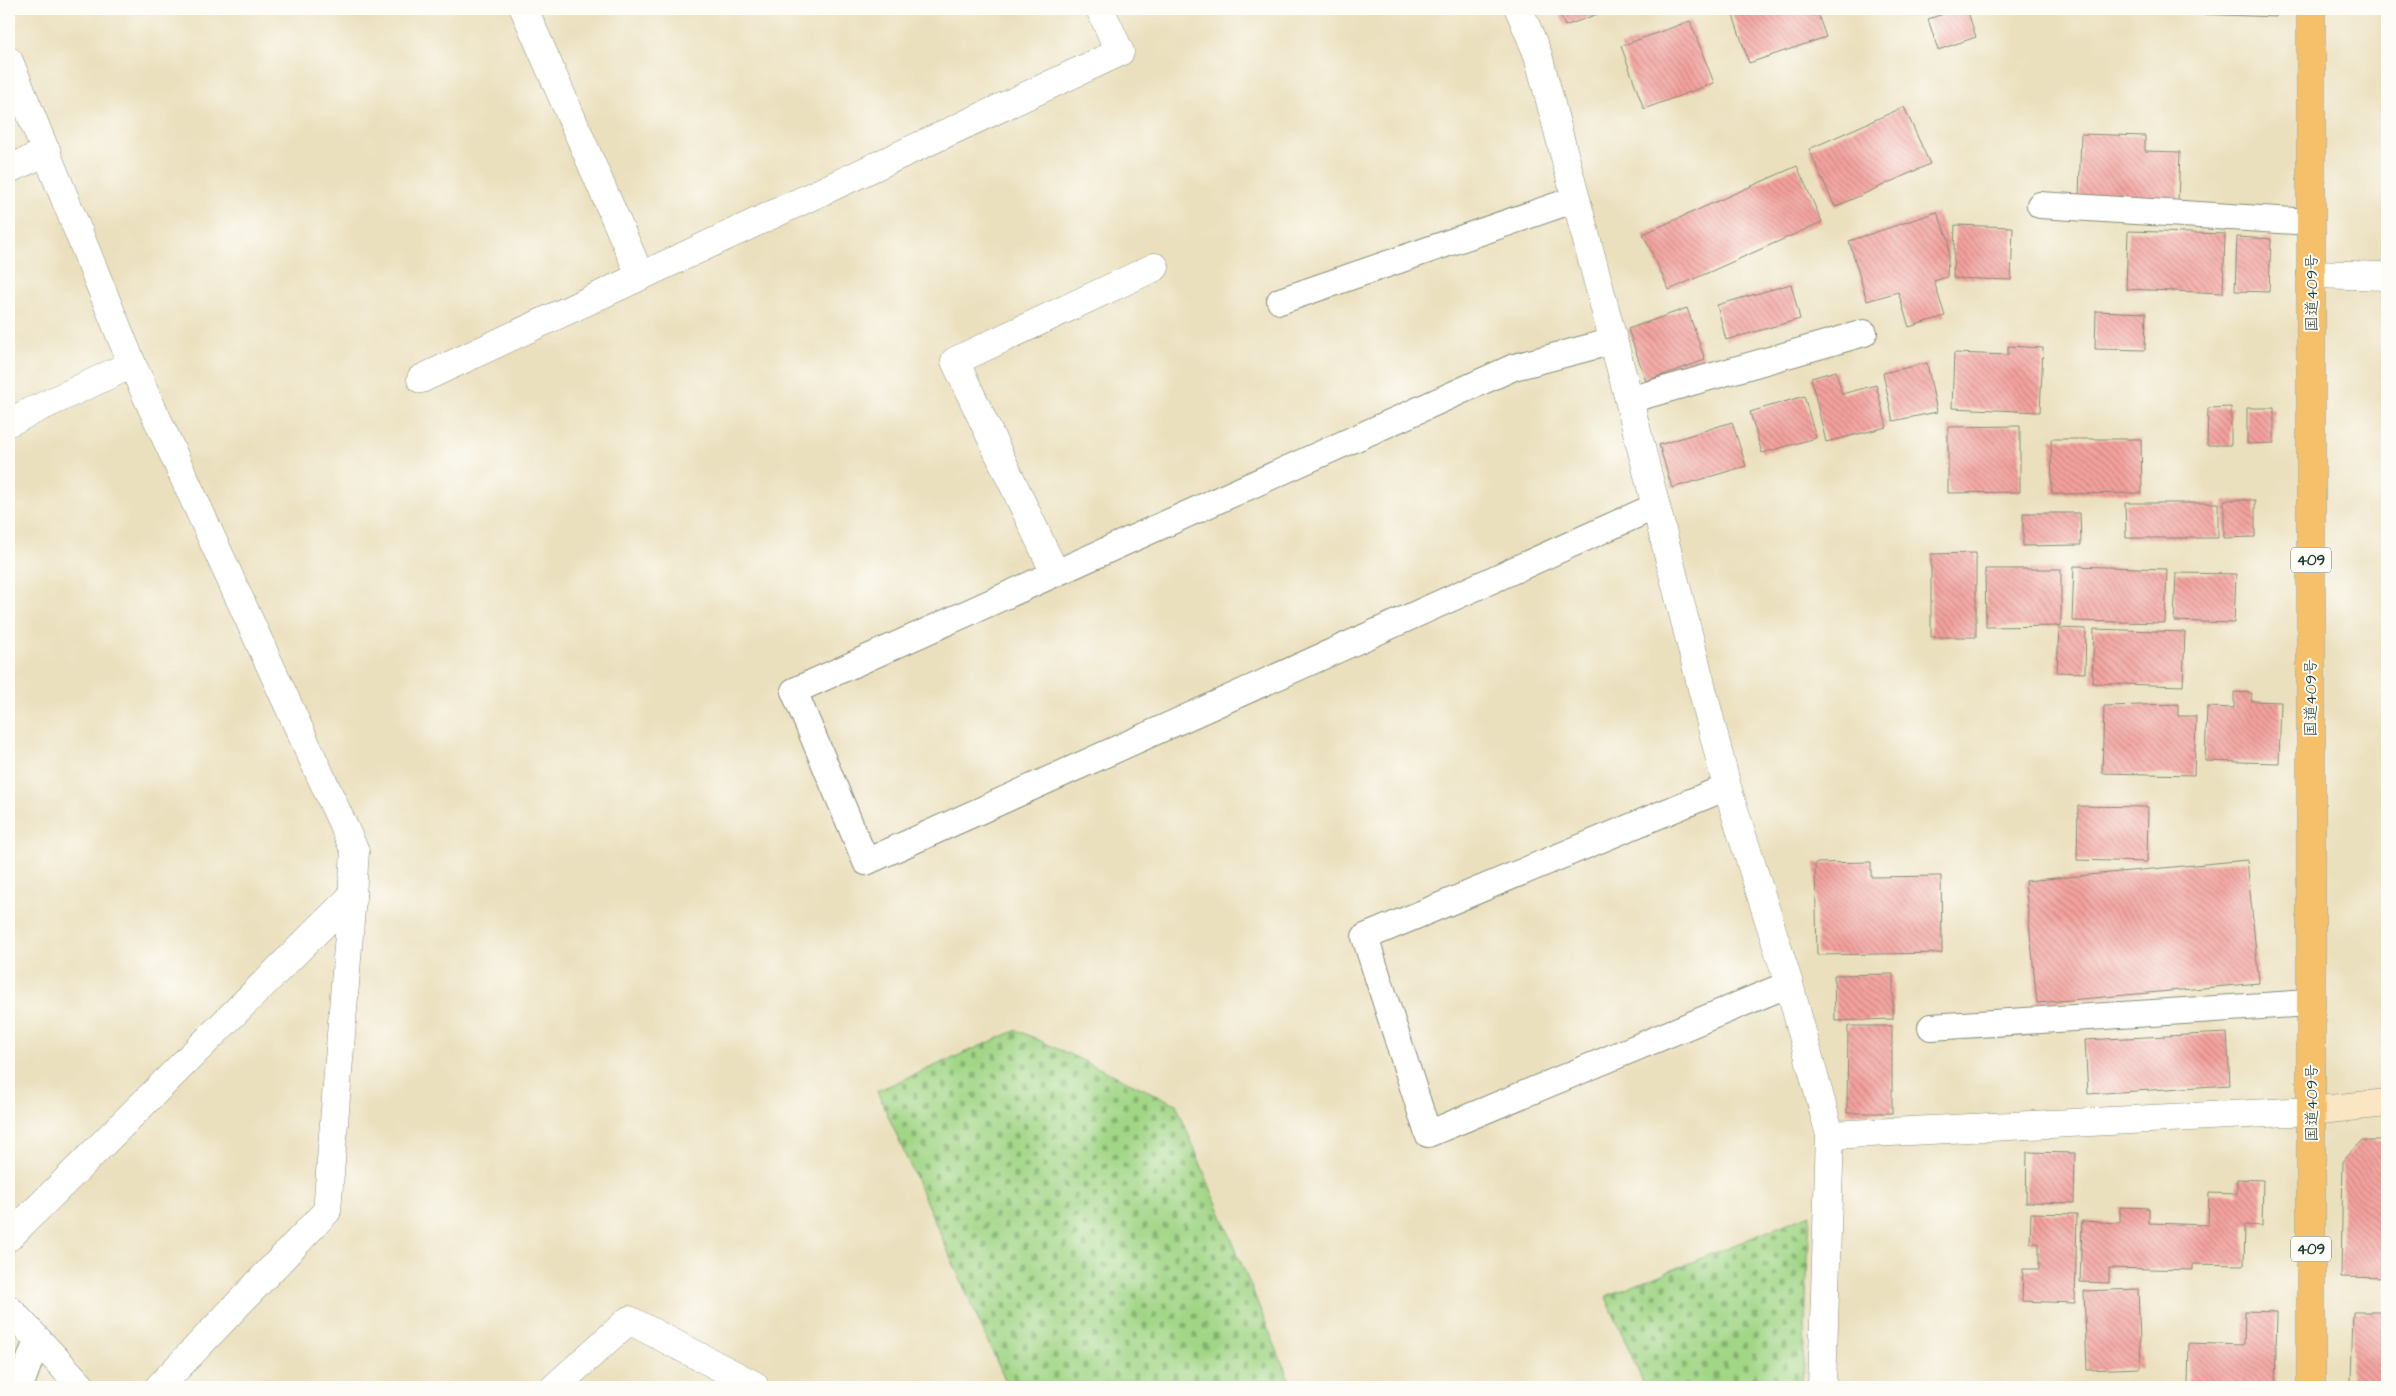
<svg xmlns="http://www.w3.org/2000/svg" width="2396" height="1396" font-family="'Architects Daughter','Klee One',sans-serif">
<defs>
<pattern id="cemetery-stones" width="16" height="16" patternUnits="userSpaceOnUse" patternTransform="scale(1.25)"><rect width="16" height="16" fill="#a1d686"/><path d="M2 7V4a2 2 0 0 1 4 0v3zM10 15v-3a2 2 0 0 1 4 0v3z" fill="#83af6e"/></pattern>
<pattern id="building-back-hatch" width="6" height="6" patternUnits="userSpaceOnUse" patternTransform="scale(1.25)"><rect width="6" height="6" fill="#f4a19d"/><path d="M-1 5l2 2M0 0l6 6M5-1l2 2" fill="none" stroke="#c58481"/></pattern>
</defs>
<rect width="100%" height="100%" fill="#fdfcf7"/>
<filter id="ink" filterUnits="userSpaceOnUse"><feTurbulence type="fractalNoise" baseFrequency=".02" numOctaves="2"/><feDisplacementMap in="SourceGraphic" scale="10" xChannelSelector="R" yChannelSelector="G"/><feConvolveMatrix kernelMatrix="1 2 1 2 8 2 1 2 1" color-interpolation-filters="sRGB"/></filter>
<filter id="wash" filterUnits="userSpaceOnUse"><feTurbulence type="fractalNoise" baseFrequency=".0096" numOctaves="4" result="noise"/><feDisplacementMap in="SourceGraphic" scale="20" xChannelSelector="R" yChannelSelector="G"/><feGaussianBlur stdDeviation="1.12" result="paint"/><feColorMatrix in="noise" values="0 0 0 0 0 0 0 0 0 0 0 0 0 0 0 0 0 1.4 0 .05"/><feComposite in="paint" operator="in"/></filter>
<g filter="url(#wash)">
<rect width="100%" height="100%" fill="#ebe0be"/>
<!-- cemetery -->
<g fill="url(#cemetery-stones)" stroke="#608a5d">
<polygon points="1017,1030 1176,1104 1292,1387 1008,1387 877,1091"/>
<polygon points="1810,1214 1802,1387 1645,1387 1606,1297"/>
</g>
<g id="blocks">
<!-- building -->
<g fill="url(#building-back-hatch)">
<polygon points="1558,9 1611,9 1565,26"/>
<polygon points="1731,9 1816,9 1826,37 1749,63"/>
<polygon points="1958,9 1967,9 1976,37 1938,50 1928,19"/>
<polygon points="2198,9 2276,9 2276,17 2198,14"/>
<polygon points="1690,21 1714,83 1644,109 1621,46"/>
<polygon points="1904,107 1930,164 1835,207 1809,149"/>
<polygon points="2081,134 2145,136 2145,151 2180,152 2178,202 2079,198"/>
<polygon points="1797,166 1822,222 1669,290 1643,234"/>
<polygon points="1937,212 1949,241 1947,277 1934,281 1945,316 1909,327 1898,292 1867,301 1849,241"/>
<polygon points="1955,225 2013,227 2011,280 1953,278"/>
<polygon points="2128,231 2225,234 2223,293 2126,289"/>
<polygon points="2237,237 2271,239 2269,292 2235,291"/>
<polygon points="1791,284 1800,319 1726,340 1717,305"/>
<polygon points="1687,308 1705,360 1646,381 1628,329"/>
<polygon points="2096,311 2146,313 2145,350 2095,349"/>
<polygon points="2008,346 2043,348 2040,412 1952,408 1954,353 2008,355"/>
<polygon points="1927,363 1937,412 1893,421 1883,373"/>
<polygon points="1836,371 1842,394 1876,385 1887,427 1826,442 1811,378"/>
<polygon points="1804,396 1816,438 1762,453 1750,412"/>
<polygon points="2231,407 2231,445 2207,445 2208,408"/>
<polygon points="2247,408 2274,408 2274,443 2247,444"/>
<polygon points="1732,422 1746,466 1672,488 1659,445"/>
<polygon points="2020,426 2020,492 1948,493 1948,427"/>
<polygon points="2051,439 2141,439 2142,493 2052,494"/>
<polygon points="2224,500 2255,500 2255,537 2224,538"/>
<polygon points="2125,503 2218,503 2218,538 2126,538"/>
<polygon points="2023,513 2080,513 2081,545 2023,546"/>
<polygon points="1976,553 1976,637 1931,637 1931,554"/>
<polygon points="2074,566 2167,569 2165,623 2072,621"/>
<polygon points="1985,569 2061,569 2061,626 1986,627"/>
<polygon points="2176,573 2236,574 2234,623 2174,621"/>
<polygon points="2059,628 2086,629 2085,673 2057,672"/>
<polygon points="2094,629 2185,632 2183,686 2092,683"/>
<polygon points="2234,692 2252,693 2251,701 2281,702 2279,763 2205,761 2207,707 2234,708"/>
<polygon points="2178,704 2178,716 2196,716 2194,775 2102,773 2104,706"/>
<polygon points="2078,806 2148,807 2147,862 2077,860"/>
<polygon points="2247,860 2259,983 2037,1003 2025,881"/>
<polygon points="1871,862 1871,877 1941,876 1942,953 1817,955 1815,863"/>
<polygon points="1893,974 1893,1019 1835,1021 1834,975"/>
<polygon points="1848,1026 1892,1026 1892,1113 1847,1113"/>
<polygon points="2227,1033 2230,1085 2088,1094 2085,1040"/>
<polygon points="2362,1140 2387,1140 2387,1278 2341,1277 2343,1160"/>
<polygon points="2027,1152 2075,1153 2074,1203 2026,1202"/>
<polygon points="2237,1179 2263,1180 2262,1226 2245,1225 2244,1265 2193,1264 2193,1270 2109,1268 2109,1283 2080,1282 2082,1221 2120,1223 2120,1207 2149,1208 2149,1223 2208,1225 2209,1193 2237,1194"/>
<polygon points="2031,1213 2077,1214 2075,1303 2022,1301 2023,1269 2039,1269 2039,1243 2030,1243"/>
<polygon points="2138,1289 2141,1368 2087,1370 2084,1291"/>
<polygon points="2245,1311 2277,1312 2275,1387 2188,1387 2189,1343 2244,1345"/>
<polygon points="2353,1312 2387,1312 2387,1382 2351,1381"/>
</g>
</g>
</g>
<g filter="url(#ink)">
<use href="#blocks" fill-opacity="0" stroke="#858e79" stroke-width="1"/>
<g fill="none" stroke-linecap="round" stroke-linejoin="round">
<!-- lane casing -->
<g stroke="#858e79" stroke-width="28">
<g id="lane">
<polyline points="2040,205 2311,222"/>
<polyline points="1280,301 1576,199"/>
<polyline points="1614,341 1514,367 794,691 866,862 1656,506"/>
<polyline points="1629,400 1864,333"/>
<polyline points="1727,787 1365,937 1428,1134 1789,984"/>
<polyline points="1931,1027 2310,1003"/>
<polyline points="20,1387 37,1340"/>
</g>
</g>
<!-- street casing -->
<g stroke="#858e79" stroke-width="29">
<g id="street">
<polyline points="524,9 640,275"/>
<polyline points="1519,9 1538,55 1629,400 1727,787 1789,984 1830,1135 1822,1387"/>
<polyline points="9,61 132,364 355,851 352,896 9,1237"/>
<polyline points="9,169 47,152"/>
<polyline points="2311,274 2387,276"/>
<polyline points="421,379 1120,52 1100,9"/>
<polyline points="9,422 132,364"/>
<polyline points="1055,573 955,361 1155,267"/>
<polyline points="1830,1135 2311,1111"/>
<polyline points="9,1309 82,1387"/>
<polyline points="159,1387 327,1211 352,896"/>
<polyline points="555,1387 629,1320 754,1385 752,1387"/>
</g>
</g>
<!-- secondary casing -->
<g stroke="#858e79" stroke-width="29">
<polyline id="secondary" points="2311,1111 2387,1103"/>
</g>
<!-- highway casing -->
<g stroke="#858e79" stroke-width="29">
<polyline id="highway" points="2311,1387 2311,9"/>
</g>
<!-- lane -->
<use href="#lane" stroke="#fff" stroke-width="26"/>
<!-- street -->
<use href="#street" stroke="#fff" stroke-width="28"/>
<!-- secondary -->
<use href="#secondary" stroke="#fbe6c4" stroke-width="28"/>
<!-- highway -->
<use href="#highway" stroke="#f6c06b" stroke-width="28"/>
</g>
</g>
<g text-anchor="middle" stroke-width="4" stroke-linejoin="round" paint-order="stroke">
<!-- shield labels -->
<g fill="#fdfcf7" stroke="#62766e" stroke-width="1">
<rect x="2291" y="547.5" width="40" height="25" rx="4"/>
<rect x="2291" y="1236.5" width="40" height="25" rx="4"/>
</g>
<g font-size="15" font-weight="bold" fill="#1f3d34">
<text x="2311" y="565">409</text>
<text x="2311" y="1254">409</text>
</g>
<!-- street labels -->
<g font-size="16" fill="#1f3d34" stroke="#fdfcf7">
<text transform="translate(2311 293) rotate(-90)" y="6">国道409号</text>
<text transform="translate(2310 698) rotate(-90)" y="6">国道409号</text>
<text transform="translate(2311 1103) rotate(-90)" y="6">国道409号</text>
</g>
</g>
<!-- margin -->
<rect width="2396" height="1396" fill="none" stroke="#fdfcf7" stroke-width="30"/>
</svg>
